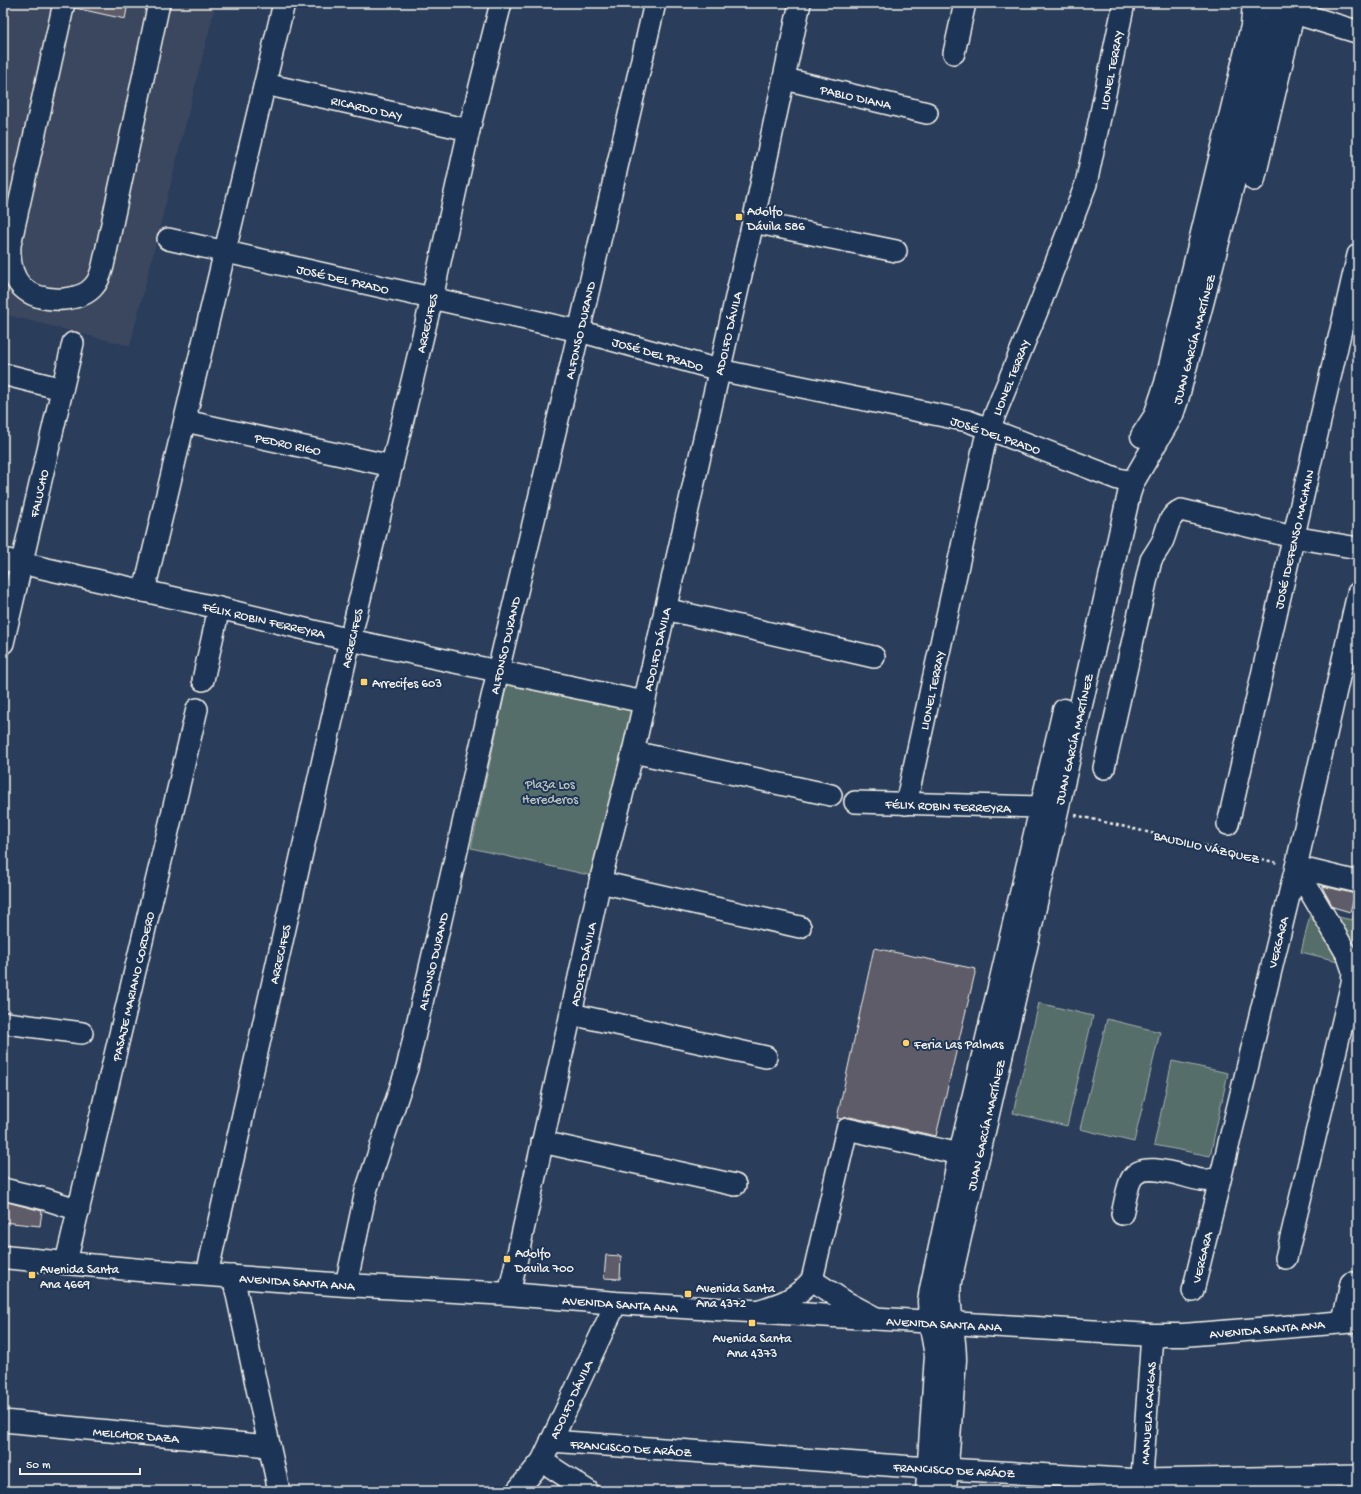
<svg xmlns="http://www.w3.org/2000/svg" width="1361" height="1494" font-family="'Gochi Hand',sans-serif">
<rect width="100%" height="100%" fill="#2a3d5b"/>
<filter id="ink" filterUnits="userSpaceOnUse"><feTurbulence type="fractalNoise" baseFrequency=".025" numOctaves="2"/><feDisplacementMap in="SourceGraphic" scale="8" xChannelSelector="R" yChannelSelector="G"/><feConvolveMatrix kernelMatrix="1 2 1 2 8 2 1 2 1" color-interpolation-filters="sRGB"/></filter>
<g filter="url(#ink)">
<!-- built -->
<polygon fill="#3a465f" points="3,3 216,3 130,346 3,314"/>
<!-- green -->
<g fill="#576e6a" stroke="#a6b0a9">
<polygon points="508,679 633,710 597,877 471,848"/>
<polygon points="1358,898 1358,966 1301,952 1311,911 1352,920"/>
<polygon points="1039,1003 1093,1016 1067,1126 1013,1113"/>
<polygon points="1107,1019 1160,1032 1134,1142 1080,1129"/>
<polygon points="1172,1061 1228,1073 1210,1156 1154,1145"/>
</g>
<!-- building -->
<g fill="#5e5c69" stroke="#f4f1e8">
<polygon points="76,3 128,3 125,19 75,8"/>
<polygon points="1323,886 1355,894 1350,912 1333,907 1323,889"/>
<polygon points="874,948 976,969 936,1136 850,1117 841,1119 837,1118"/>
<polygon points="3,1201 42,1211 40,1226 3,1222"/>
<polygon points="606,1255 621,1256 620,1279 604,1278"/>
</g>
<g fill="none" stroke-linecap="round" stroke-linejoin="round">
<!-- minor casing -->
<g stroke="#f4f1e8" stroke-width="24">
<g id="minor">
<path d="M64 3 10 245C8 283 26 301 64 299 75 298 87 295 94 286 99 281 101 273 103 266L159 3"/>
<polyline points="954,53 965,3"/>
<polyline points="785,79 927,113"/>
<polyline points="265,84 469,130"/>
<polyline points="1254,180 1294,12"/>
<polyline points="753,222 896,251"/>
<polyline points="168,239 579,331 719,370 968,421 1118,479 1133,482"/>
<polyline points="3,374 62,389"/>
<polyline points="185,421 392,466"/>
<polyline points="3,559 219,608 350,640 644,702"/>
<polyline points="144,591 284,3"/>
<polyline points="665,609 874,657"/>
<polyline points="3,643 73,343"/>
<polyline points="203,680 219,608"/>
<polyline points="633,752 831,795"/>
<path d="M1104 768 1151 560C1155 553 1160 547 1163 540 1168 528 1168 516 1181 510L1293 537 1358 548"/>
<polyline points="855,802 1041,807"/>
<polyline points="906,804 985,441 989,429 1042,299 1086,184 1124,3"/>
<polyline points="1228,824 1358,255"/>
<polyline points="1296,867 1358,882"/>
<polyline points="600,882 800,927"/>
<polyline points="571,1014 766,1057"/>
<polyline points="3,1024 6,1023 82,1033"/>
<polyline points="542,1142 735,1185"/>
<polyline points="3,1189 45,1199 79,1210"/>
<path d="M1122 1214C1125 1204 1127 1185 1132 1178 1144 1159 1185 1178 1202 1180 1208 1181 1214 1179 1220 1178"/>
<polyline points="1286,1258 1352,983 1353,971 1348,956 1308,888 1305,886 1292,884"/>
<polyline points="66,1262 197,709"/>
<polyline points="207,1274 350,640 432,298 469,130 501,3"/>
<polyline points="233,1276 279,1491"/>
<polyline points="812,1280 847,1129 960,1154"/>
<polyline points="346,1285 366,1191 407,1068 498,671 579,331 655,3"/>
<polyline points="1193,1291 1296,867 1358,593"/>
<polyline points="509,1294 600,882 633,752 753,222 800,3"/>
<path d="M757 1311C783 1303 794 1300 812 1280L846 1302 878 1319"/>
<polyline points="1343,1322 1351,1283"/>
<polyline points="3,1421 269,1446"/>
<polyline points="551,1441 928,1468 1142,1480 1358,1476"/>
<polyline points="542,1461 588,1491"/>
<polyline points="517,1491 542,1461 616,1303"/>
<polyline points="1141,1491 1152,1335"/>
</g>
</g>
<!-- major casing -->
<g stroke="#f4f1e8" stroke-width="25">
<g id="major">
<polyline points="1263,3 1358,32"/>
<polyline points="1142,436 1155,416 1166,383 1252,26 1254,3"/>
<polyline points="3,1257 140,1270 346,1285 509,1294 616,1303 1152,1335 1183,1335 1358,1321"/>
<polyline points="927,1491 936,1355 930,1322 929,1301 931,1289 960,1154 1064,710"/>
<path d="M945 1491 955 1360C955 1333 947 1307 950 1281L1129 494 1133 482 1172 415 1177 400 1273 30 1276 3"/>
</g>
</g>
<!-- path -->
<polyline stroke="#f4f1e8" stroke-width="2.5" stroke-dasharray="3 3" stroke-linecap="butt" points="1075,815 1278,863"/>
<!-- minor -->
<use href="#minor" stroke="#1d3557" stroke-width="21"/>
<!-- major -->
<use href="#major" stroke="#1d3557" stroke-width="22"/>
</g>
</g>
<!-- markers -->
<g fill="#ffd166" stroke="#1d3557" stroke-width="1.5">
<rect x="735" y="213" width="8" height="8" rx="2"/>
<rect x="360" y="678" width="8" height="8" rx="2"/>
<circle cx="906" cy="1043" r="4"/>
<rect x="503" y="1255" width="8" height="8" rx="2"/>
<rect x="28" y="1271" width="8" height="8" rx="2"/>
<rect x="684" y="1290" width="8" height="8" rx="2"/>
<rect x="748" y="1319" width="8" height="8" rx="2"/>
</g>
<g text-anchor="middle" stroke-width="4" stroke-linejoin="round" paint-order="stroke">
<!-- street labels -->
<g font-size="13" fill="#f4f1e8" stroke="#1d3557">
<text transform="translate(1110 70) rotate(-79)" y="5">LIONEL TERRAY</text>
<text transform="translate(856 96) rotate(13)" y="5">PABLO DIANA</text>
<text transform="translate(367 107) rotate(13)" y="5">RICARDO DAY</text>
<text transform="translate(343 278) rotate(13)" y="5">JOSÉ DEL PRADO</text>
<text transform="translate(426 323) rotate(-77)" y="5">ARRECIFES</text>
<text transform="translate(579 330) rotate(-77)" y="5">ALFONSO DURAND</text>
<text transform="translate(727 333) rotate(-77)" y="5">ADOLFO DÁVILA</text>
<text transform="translate(1193 339) rotate(-75)" y="5">JUAN GARCÍA MARTÍNEZ</text>
<text transform="translate(658 353) rotate(16)" y="5">JOSÉ DEL PRADO</text>
<text transform="translate(1010 377) rotate(-68)" y="5">LIONEL TERRAY</text>
<text transform="translate(996 434) rotate(19)" y="5">JOSÉ DEL PRADO</text>
<text transform="translate(288 443) rotate(12)" y="5">PEDRO RIGO</text>
<text transform="translate(38 493) rotate(-77)" y="5">FALUCHO</text>
<text transform="translate(1293 539) rotate(-77)" y="5">JOSÉ IDEFENSO MACHAIN</text>
<text transform="translate(264 619) rotate(13)" y="5">FÉLIX ROBIN FERREYRA</text>
<text transform="translate(351 638) rotate(-77)" y="5">ARRECIFES</text>
<text transform="translate(504 645) rotate(-77)" y="5">ALFONSO DURAND</text>
<text transform="translate(656 649) rotate(-77)" y="5">ADOLFO DÁVILA</text>
<text transform="translate(931 690) rotate(-78)" y="5">LIONEL TERRAY</text>
<text transform="translate(1073 739) rotate(-77)" y="5">JUAN GARCÍA MARTÍNEZ</text>
<text transform="translate(948 805) rotate(2)" y="5">FÉLIX ROBIN FERREYRA</text>
<text transform="translate(1207 846) rotate(13)" y="5">BAUDILIO VÁZQUEZ</text>
<text transform="translate(1277 942) rotate(-76)" y="5">VERGARA</text>
<text transform="translate(279 954) rotate(-77)" y="5">ARRECIFES</text>
<text transform="translate(432 961) rotate(-77)" y="5">ALFONSO DURAND</text>
<text transform="translate(582 964) rotate(-78)" y="5">ADOLFO DÁVILA</text>
<text transform="translate(132 986) rotate(-77)" y="5">PASAJE MARIANO CORDERO</text>
<text transform="translate(985 1125) rotate(-77)" y="5">JUAN GARCÍA MARTÍNEZ</text>
<text transform="translate(1201 1257) rotate(-76)" y="5">VERGARA</text>
<text transform="translate(297 1281) rotate(4)" y="5">AVENIDA SANTA ANA</text>
<text transform="translate(620 1303) rotate(4)" y="5">AVENIDA SANTA ANA</text>
<text transform="translate(944 1323) rotate(3)" y="5">AVENIDA SANTA ANA</text>
<text transform="translate(1267 1328) rotate(-5)" y="5">AVENIDA SANTA ANA</text>
<text transform="translate(570 1399) rotate(-65)" y="5">ADOLFO DÁVILA</text>
<text transform="translate(1147 1413) rotate(-86)" y="5">MANUELA CACIGAS</text>
<text transform="translate(136 1434) rotate(5)" y="5">MELCHOR DAZA</text>
<text transform="translate(631 1447) rotate(4)" y="5">FRANCISCO DE ARÁOZ</text>
<text transform="translate(954 1469) rotate(3)" y="5">FRANCISCO DE ARÁOZ</text>
</g>
<!-- poi labels -->
<g font-size="13" fill="#f4f1e8" stroke="#1d3557" text-anchor="start">
<text x="747" y="215">Adolfo<tspan x="747" dy="15">Dávila 586</tspan></text>
<text x="372" y="687">Arrecifes 603</text>
<text x="914" y="1048">Feria Las Palmas</text>
<text x="515" y="1257">Adolfo<tspan x="515" dy="15">Davila 700</tspan></text>
<text x="40" y="1273">Avenida Santa<tspan x="40" dy="15">Ana 4669</tspan></text>
<text x="696" y="1292">Avenida Santa<tspan x="696" dy="15">Ana 4372</tspan></text>
<text x="752" y="1342" text-anchor="middle">Avenida Santa<tspan x="752" dy="15">Ana 4373</tspan></text>
</g>
<!-- park labels -->
<g font-size="13" fill="#bdc3bc" stroke="#1d3557">
<text x="550" y="788">Plaza Los<tspan x="550" dy="15">Herederos</tspan></text>
</g>
</g>
<!-- margin -->
<rect width="1361" height="1494" fill="none" stroke="#1d3557" stroke-width="16"/>
<rect x="8" y="8" width="1345" height="1478" fill="none" stroke="#f4f1e8" stroke-width="1.5" filter="url(#ink)"/>
<!-- scale -->
<path d="M20 1468v6h120v-6" fill="none" stroke="#f4f1e8" stroke-width="2"/>
<text x="26" y="1468" font-size="12" fill="#f4f1e8" stroke="#1d3557" stroke-width="3" paint-order="stroke">50 m</text>
</svg>
